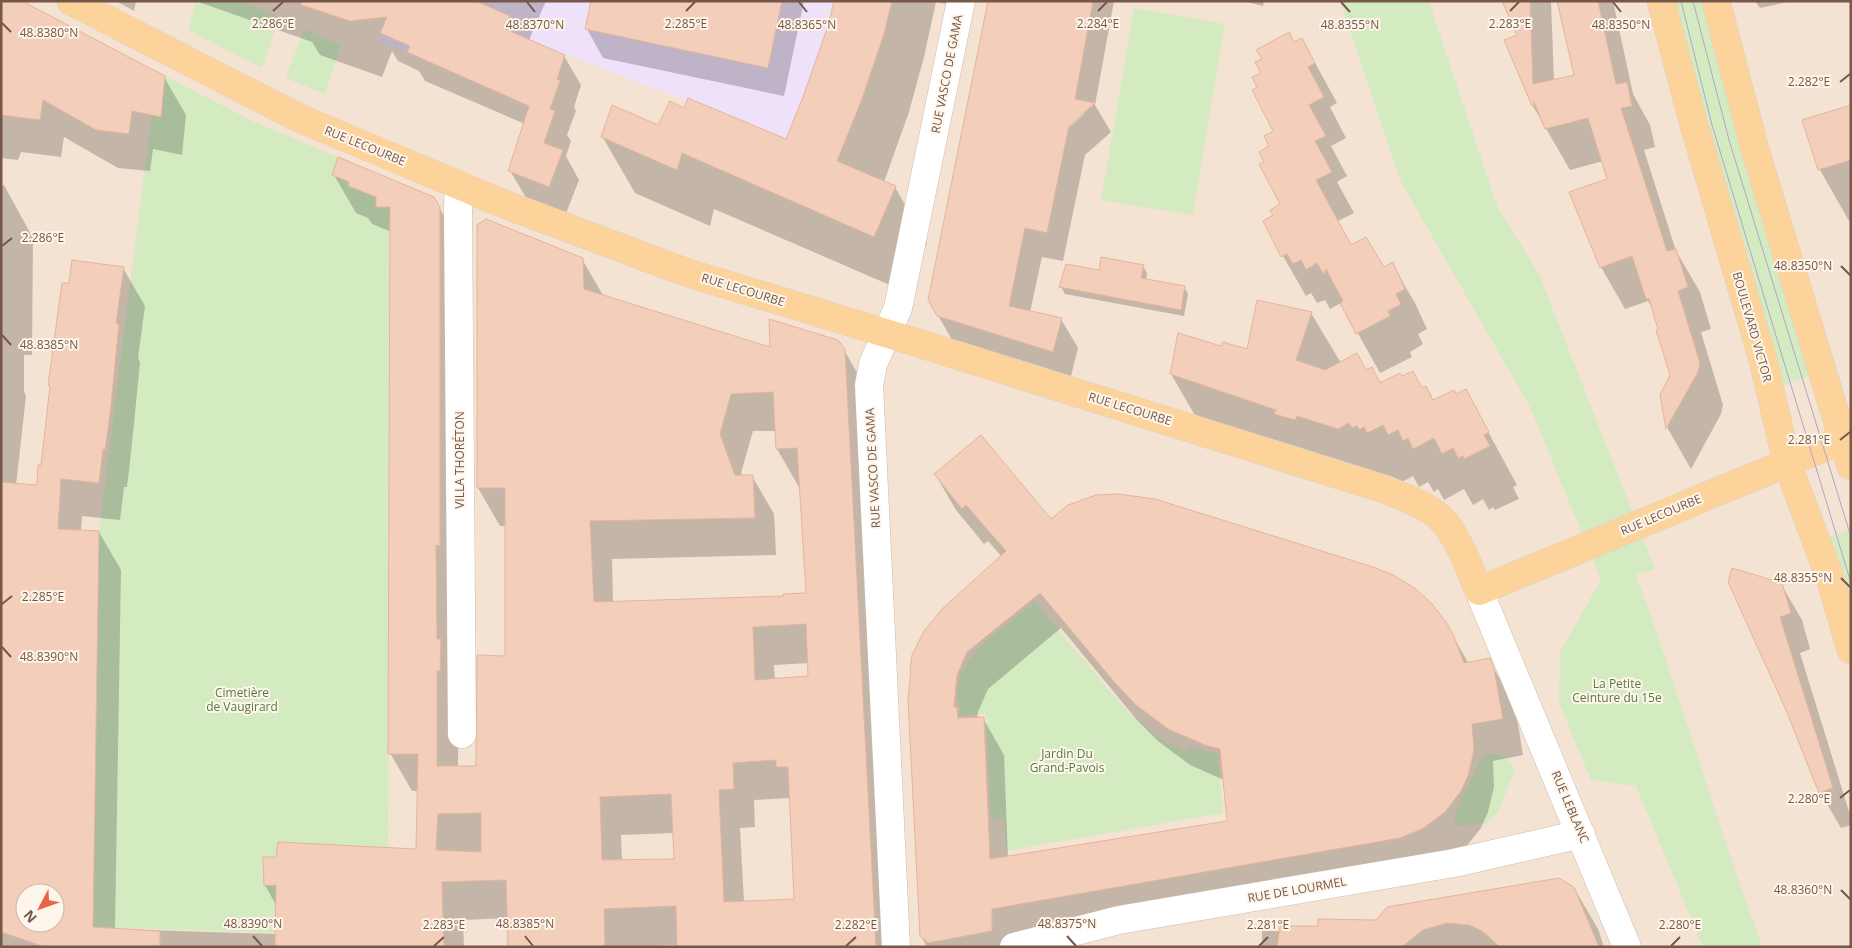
<svg xmlns="http://www.w3.org/2000/svg" width="1852" height="948" font-family="'Open Sans',sans-serif">
<rect width="100%" height="100%" fill="#fdf2e4"/>
<!-- residential -->
<path fill="#f4e3d2" fill-rule="evenodd" d="M1 1H1851V947H1ZM25 893H55V923H25Z"/>
<!-- education -->
<polygon fill="#efe1f9" points="394,1 834,1 828,26 802,100 786,139 549,48 529,106 377,40"/>
<!-- green -->
<g fill="#d4ebc2">
<polygon points="196,1 242,1 279,18 262,68 188,30"/>
<path d="M1340 1H1429L1498 208 1539 274 1655 569 1636 575C1682 698 1716 824 1763 947H1703L1636 786 1591 780 1559 703 1560 652 1601 580 1531 409 1401 182Z"/>
<polygon points="1673,1 1704,1 1814,375 1783,385 1740,239"/>
<polygon points="1134,8 1225,24 1193,215 1101,200"/>
<polygon points="304,29 341,45 325,94 286,78"/>
<polygon points="157,72 257,123 390,179 388,848 278,842 275,933 93,927 99,531"/>
<polygon points="1851,530 1851,608 1829,537"/>
<path d="M1035 602C1052 623 1070 643 1087 664 1115 698 1144 734 1185 751L1190 747 1218 754 1223 813 1006 851 1004 819H991L986 714 961 715C960 706 957 696 958 687 963 650 1008 625 1035 602Z"/>
<path d="M1496 753C1505 757 1514 761 1514 772L1498 812 1491 820 1487 823 1458 826 1454 819 1457 810 1482 757 1489 754Z"/>
</g>
<!-- shadow -->
<g fill="#0003" fill-rule="evenodd">
<polygon points="1,1 164,77 186,115 182,155 153,149 150,171 118,168 64,137 61,157 21,152 18,160 1,158"/>
<polygon points="116,1 136,1 134,11"/>
<polygon points="196,1 546,1 529,40 564,56 581,85 574,107 576,111 567,135 571,141 566,156 579,180 565,216 527,199 510,171 525,124 425,81 419,71 398,61 392,51 382,77 320,55 312,42"/>
<polygon points="593,1 804,1 784,96 603,58 587,29"/>
<polygon points="835,1 975,1 973,9 936,2 924,57 909,112 884,182 895,187 927,243 906,292 714,209 710,226 635,193 602,136 658,127 685,110 787,141 805,98 829,26"/>
<path d="M989 1H1114L1095 105 1111 132 1085 155 1063 261 1042 257 1030 312 1061 319 1078 348 1070 380 955 345 929 300ZM1084 111V114L1065 131 1064 129Z"/>
<polygon points="1242,1 1264,1 1263,6"/>
<polygon points="1504,1 1551,1 1554,81 1576,76 1559,1 1613,1 1633,94 1650,125 1655,147 1644,150 1676,251 1700,292 1711,329 1701,332 1723,405 1721,414 1691,469 1668,429 1661,395 1672,375 1654,311 1648,301 1625,309 1601,267 1609,180 1603,161 1570,170 1533,106 1518,36"/>
<polygon points="1755,1 1792,1 1760,8"/>
<polygon points="1302,39 1337,103 1330,107 1346,138 1331,146 1347,176 1337,182 1354,213 1338,221 1352,246 1383,268 1392,264 1415,303 1427,329 1418,334 1423,344 1410,352 1412,357 1380,373 1341,303 1330,309 1325,300 1317,303 1311,293 1306,296 1283,256 1265,221 1274,216 1282,205 1266,162 1275,131 1259,88 1262,73 1294,43"/>
<polygon points="1851,106 1851,220 1849,221 1820,170"/>
<path d="M334 175 439 207 461 246 458 767 477 768 506 657 507 526H500L478 488 582 259 604 297 772 349 844 350 866 388 896 947H678V945L625 947H510L509 918 463 920 464 947H1V185H4L33 238 32 355H24V391L26 396 16 485 38 487 70 285 123 268 145 306 138 358 140 363 131 453 127 487H124L120 520 82 516 81 531 99 532 121 570 115 929 276 934 277 907 265 885 417 851 419 791H412L390 753 392 232 372 224 368 218 356 213ZM753 431H776L777 449 799 487H801L807 595 785 597 613 602 612 559 776 555 774 514 752 476H742L741 473ZM809 663V677L775 680 774 665ZM791 798 796 901 744 902 740 828 755 827 754 800ZM674 833 675 860 622 861 621 835ZM25 893H55V923H25Z"/>
<polygon points="1143,266 1147,273 1146,280 1184,287 1188,294 1184,316 1065,294 1061,287 1100,271"/>
<polygon points="1311,313 1341,363 1366,371 1380,385 1422,390 1426,387 1434,401 1456,396 1466,391 1517,485 1513,487 1519,499 1495,510 1493,507 1489,510 1483,499 1473,505 1464,489 1444,500 1438,489 1434,492 1428,482 1419,487 1413,476 1398,484 1201,426 1171,374 1222,347 1248,350"/>
<path d="M935 474 1050 521 1445 622 1469 664 1489 660 1515 706 1523 755 1493 761 1494 787 1488 812 1481 828 1465 848 1012 947H927L921 936 909 700 1002 557 988 541 984 544 956 510ZM1061 628 1137 720 1158 741 1190 765 1224 780 1228 822 1008 858 1004 755 983 718 977 719 978 712 988 689Z"/>
<polygon points="1729,582 1781,584 1802,620 1810,649 1800,653 1851,818 1851,825 1841,828 1820,792 1787,709"/>
<polygon points="1574,888 1598,929 1604,947 1262,947 1262,931 1280,931 1377,922"/>
</g>
<!-- building -->
<g fill="#f3cebb" stroke="#e5b49b" fill-rule="evenodd">
<polygon points="1,1 22,1 165,76 161,117 132,111 129,134 96,130 43,100 40,120 1,115"/>
<polygon points="301,1 476,1 510,16 505,29 565,55 557,79 560,81 550,109 555,111 544,143 563,150 549,187 508,171 529,106 407,52 410,46 380,33 387,17 350,21 301,5"/>
<polygon points="591,1 782,1 768,68 585,29"/>
<polygon points="834,1 892,1 884,34 862,99 837,161 896,186 874,237 682,153 677,170 601,137 612,105 658,125 670,101 684,108 688,98 786,139 803,97 828,26"/>
<polygon points="988,1 1093,1 1075,99 1095,103 1069,126 1047,233 1025,228 1009,306 1062,318 1053,352 937,316 928,300"/>
<polygon points="1502,1 1530,1 1533,84 1574,75 1557,1 1598,1 1616,84 1627,82 1632,106 1621,108 1667,251 1676,249 1688,287 1678,291 1700,363 1698,372 1666,429 1660,395 1670,375 1656,330 1658,329 1649,299 1646,299 1632,256 1600,268 1569,192 1607,179 1588,118 1545,129 1534,102 1534,106 1532,106 1504,40 1517,35"/>
<polygon points="1289,32 1294,42 1302,38 1315,63 1308,67 1324,97 1309,105 1326,136 1315,141 1332,172 1316,180 1351,245 1366,237 1384,267 1393,262 1405,289 1396,294 1401,304 1388,311 1390,316 1356,334 1340,303 1343,301 1326,269 1324,275 1317,263 1306,270 1301,260 1293,264 1287,254 1281,257 1263,221 1273,215 1270,210 1280,204 1259,164 1264,162 1259,152 1269,146 1264,136 1273,131 1252,90 1257,87 1252,77 1261,73 1255,62 1262,59 1256,50"/>
<polygon points="1851,105 1851,160 1818,170 1802,120"/>
<path d="M338 157 434 197 440 207V546L436 545 437 639H441L440 671H437V766H476L477 655 505 656V488H477V225L486 219 583 258 584 289 770 347 769 319 838 340 845 349 876 947H677L676 906 604 909 605 947H508L506 880 442 882 444 947H275L276 885 264 886 263 857H276L278 842 416 849 418 754H388L390 207H376V197L348 186 349 182 332 175ZM773 392 776 449 797 448 806 593 783 594 784 596 594 602 590 521 755 518 753 475H735L720 434 731 394ZM806 624 808 676 755 680 753 627ZM776 760V767H788L794 899 724 902 719 790 734 789 733 763ZM671 794 674 859 602 860 600 797ZM481 813V852L436 850 438 814Z"/>
<polygon points="1101,257 1144,265 1141,278 1185,286 1181,310 1059,287 1066,264 1099,270"/>
<path d="M72 260 124 267 116 323 119 324 110 415 105 450 103 449 99 483 61 479 58 529 99 531 93 927 160 931V947H45L1 932V482L37 485 38 465H41L50 386 48 385 62 283H69ZM25 893H55V923H25Z"/>
<polygon points="1257,300 1312,312 1296,360 1325,370 1357,353 1366,370 1372,367 1380,383 1400,373 1402,376 1413,371 1422,388 1426,386 1433,400 1454,390 1456,394 1466,389 1489,432 1484,435 1490,446 1464,459 1463,456 1458,458 1453,448 1442,454 1434,438 1413,449 1408,438 1403,441 1398,430 1388,435 1383,425 1367,433 1364,427 1359,430 1357,426 1352,428 1349,423 1338,429 1297,416 1295,420 1274,414 1276,410 1170,374 1178,333 1221,346 1223,342 1247,349"/>
<path d="M981 435 1051 519 1068 505 1096 495 1118 494 1155 499 1373 567 1393 575 1416 589 1432 604 1446 622 1453 634 1464 663 1490 658 1494 669 1503 719 1472 724 1474 750 1468 776 1461 791 1445 812 1424 828 1400 838 992 909V931L928 943 920 936 908 700 911 669H910L912 655 924 631 943 608 1006 551 966 505 962 509 934 474ZM1040 593 1115 683 1136 705 1168 729 1205 745 1220 749 1227 821 990 859 984 717 958 718 957 707H954L957 675 967 652Z"/>
<polygon points="1732,568 1782,583 1791,613 1780,617 1833,788 1819,793 1786,710 1728,582"/>
<polygon points="1559,878 1574,887 1599,947 1500,947 1482,931 1469,925 1447,923 1423,930 1402,947 1277,947 1280,926 1318,926 1318,919 1376,920 1387,907"/>
</g>
<g fill="none" stroke-linecap="round" stroke-linejoin="round">
<!-- minor casing -->
<g stroke="#d0bbad" stroke-width="29">
<g id="minor">
<polyline points="459,185 458,209 462,734"/>
<polyline points="1479,591 1627,947"/>
<polyline points="896,947 869,385 873,364 898,308 961,1"/>
<polyline points="1014,947 1119,920 1454,863 1581,834"/>
</g>
</g>
<!-- major casing -->
<g stroke="#dbd3d0" stroke-width="29">
<g id="major">
<path d="M71 1 299 118 499 202 685 272 918 343 1384 489C1403 497 1423 503 1439 517 1456 531 1470 570 1479 591L1842 440"/>
<polyline points="1661,1 1694,125 1763,360 1787,463 1830,578 1851,650"/>
<polyline points="1716,1 1754,146 1851,466"/>
</g>
</g>
<!-- minor -->
<use href="#minor" stroke="#fff" stroke-width="28"/>
<!-- major -->
<use href="#major" stroke="#fcd39b" stroke-width="28"/>
<!-- tram -->
<g stroke="#b4a2c6" stroke-width="1">
<polyline points="1681,1 1712,125 1851,583"/>
<polyline points="1693,1 1729,140 1851,537"/>
</g>
</g>
<!-- ticks -->
<path fill="none" stroke="#765749" stroke-width="2" d="M527 2 535 12M799 2 807 12M1341 2 1350 12M1613 2 1621 12M273 11 283 2M686 11 695 2M1098 11 1107 2M1510 11 1519 2M2 23 11 32M1840 82 1850 74M2 246 12 238M1841 266 1850 275M2 335 11 345M1840 440 1850 432M1841 578 1850 587M2 604 12 596M2 647 11 657M1840 798 1850 790M1841 890 1850 899M253 936 262 946M525 936 533 946M1067 936 1076 946M434 946 444 937M846 946 856 937M1259 946 1268 937M1671 946 1680 937"/>
<g text-anchor="middle" stroke-width="4" stroke-linejoin="round" paint-order="stroke">
<!-- street labels -->
<g font-size="12" fill="#765749" stroke="#fff6eb">
<text transform="translate(947 74) rotate(-79)" y="4">RUE VASCO DE GAMA</text>
<text transform="translate(365 146) rotate(22)" y="4">RUE LECOURBE</text>
<text transform="translate(743 290) rotate(17)" y="4">RUE LECOURBE</text>
<text transform="translate(1752 327) rotate(74)" y="4">BOULEVARD VICTOR</text>
<text transform="translate(1130 409) rotate(17)" y="4">RUE LECOURBE</text>
<text transform="translate(460 460) rotate(-90)" y="4">VILLA THORÉTON</text>
<text transform="translate(873 468) rotate(-93)" y="4">RUE VASCO DE GAMA</text>
<text transform="translate(1661 515) rotate(-23)" y="4">RUE LECOURBE</text>
<text transform="translate(1570 807) rotate(67)" y="4">RUE LEBLANC</text>
<text transform="translate(1297 890) rotate(-10)" y="4">RUE DE LOURMEL</text>
</g>
<!-- park labels -->
<g font-size="12" fill="#557c41" stroke="#fff6eb">
<text x="1617" y="688">La Petite<tspan x="1617" dy="14">Ceinture du 15e</tspan></text>
<text x="242" y="697">Cimetière<tspan x="242" dy="14">de Vaugirard</tspan></text>
<text x="1067" y="758">Jardin Du<tspan x="1067" dy="14">Grand-Pavois</tspan></text>
</g>
</g>
<g font-size="12" text-anchor="middle" fill="#765749" stroke="#fff6eb" stroke-width="4" stroke-linejoin="round" paint-order="stroke">
<text x="273" y="28">2.286°E</text>
<text x="686" y="28">2.285°E</text>
<text x="1098" y="28">2.284°E</text>
<text x="1510" y="28">2.283°E</text>
<text x="535" y="29">48.8370°N</text>
<text x="807" y="29">48.8365°N</text>
<text x="1350" y="29">48.8355°N</text>
<text x="1621" y="29">48.8350°N</text>
<text x="49" y="37">48.8380°N</text>
<text x="1809" y="86">2.282°E</text>
<text x="43" y="242">2.286°E</text>
<text x="1803" y="270">48.8350°N</text>
<text x="49" y="349">48.8385°N</text>
<text x="1809" y="444">2.281°E</text>
<text x="1803" y="582">48.8355°N</text>
<text x="43" y="601">2.285°E</text>
<text x="49" y="661">48.8390°N</text>
<text x="1809" y="803">2.280°E</text>
<text x="1803" y="894">48.8360°N</text>
<text x="253" y="928">48.8390°N</text>
<text x="525" y="928">48.8385°N</text>
<text x="1067" y="928">48.8375°N</text>
<text x="444" y="929">2.283°E</text>
<text x="856" y="929">2.282°E</text>
<text x="1268" y="929">2.281°E</text>
<text x="1680" y="929">2.280°E</text>
</g>
<!-- border -->
<rect width="1852" height="948" fill="none" stroke="#765749" stroke-width="5"/>
<!-- north arrow -->
<g transform="translate(40 908) rotate(229)"><circle r="24" fill="#fff6eb" stroke="#c8b6aa"/>
<path d="M0-4L9 19L0 12L-9 19Z" fill="#e96347"/>
<text y="-8" font-size="14" font-weight="bold" text-anchor="middle" fill="#765749">N</text>
</g>
</svg>
